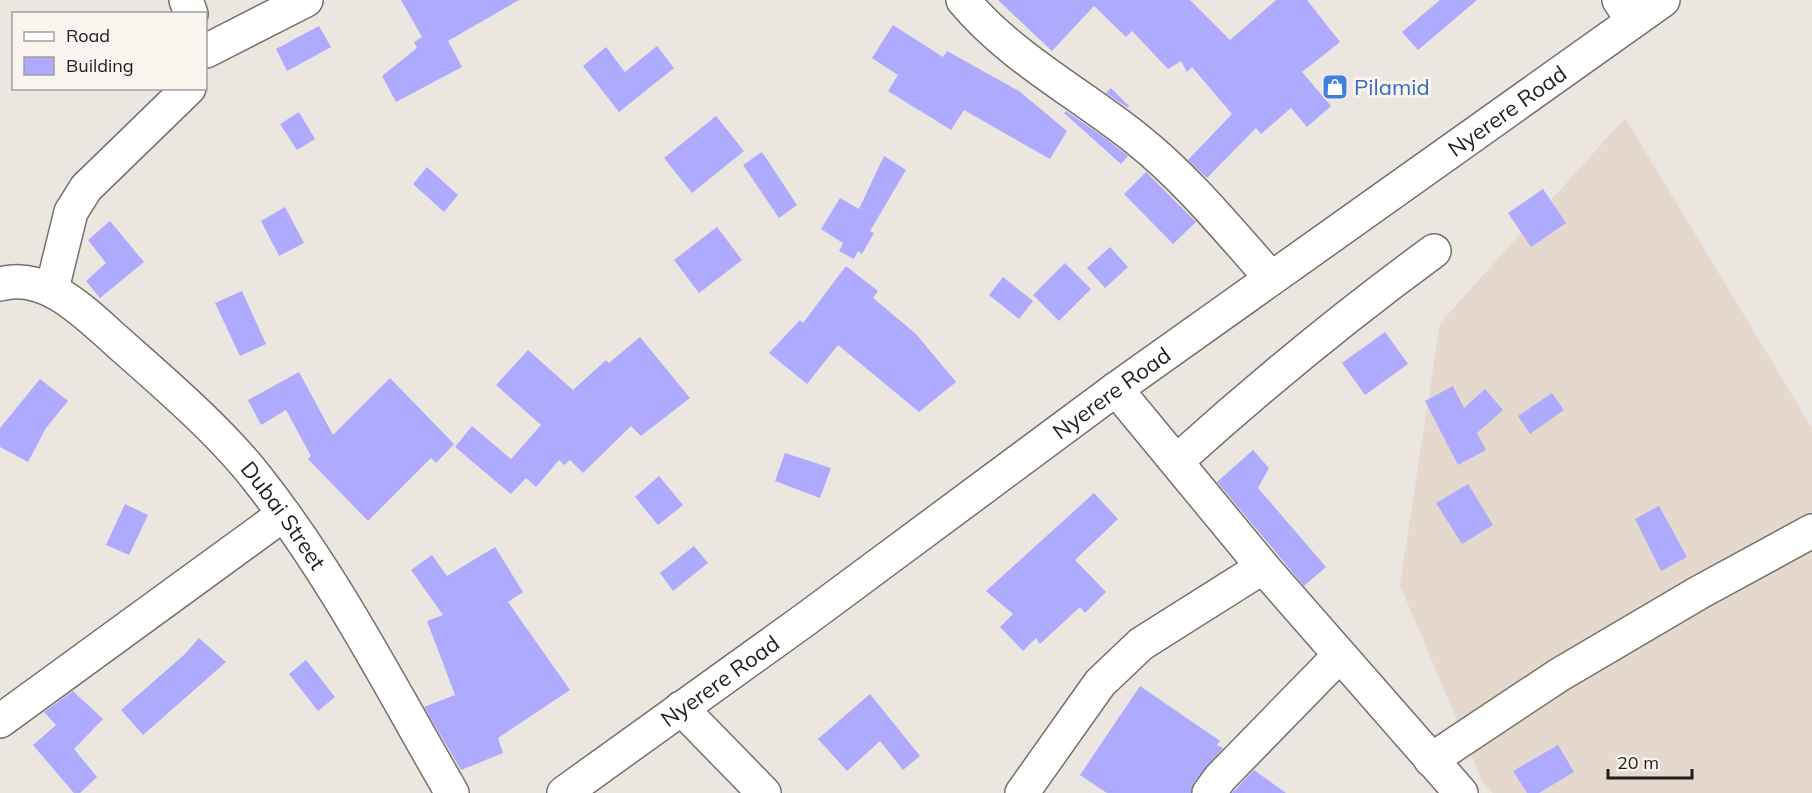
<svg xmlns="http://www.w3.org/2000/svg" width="1812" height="793" font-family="Mulish,sans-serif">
<rect width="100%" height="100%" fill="#ece6e0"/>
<!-- built -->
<polygon fill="#e4d9cc" points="1625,118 1812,428 1812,793 1493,793 1483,783 1400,585 1440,323"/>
<!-- building -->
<g fill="#aeabfe">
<polygon points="401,0 519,0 448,41 462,67 396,102 382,76 417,48 414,42 422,37"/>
<polygon points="998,0 1190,0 1230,40 1276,0 1307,0 1340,42 1302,72 1331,106 1307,127 1291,108 1261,134 1256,128 1207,178 1188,160 1232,114 1192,67 1187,72 1181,61 1168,69 1132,31 1126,37 1094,6 1052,51"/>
<polygon points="1440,0 1477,0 1418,50 1402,32"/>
<polygon points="893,25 943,57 947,51 1019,91 1067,131 1050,159 964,110 951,130 888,91 898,75 872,58"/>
<polygon points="319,26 331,47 287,71 276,49"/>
<polygon points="657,46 674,68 619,112 583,66 606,47 625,72"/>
<polygon points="1111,88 1129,106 1128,108 1106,93"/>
<polygon points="1066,111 1105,138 1128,156 1121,164 1064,113"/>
<polygon points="299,112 315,139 297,150 280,124"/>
<polygon points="716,116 744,151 692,193 664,158"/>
<polygon points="762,152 797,205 779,218 743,165"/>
<polygon points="884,156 906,170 870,231 874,233 862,254 858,251 854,259 839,251 843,243 821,229 840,198 859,209"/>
<polygon points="427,167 458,195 444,212 413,184"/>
<polygon points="1146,172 1196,222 1173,244 1124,194"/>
<polygon points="1543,189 1566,223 1531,247 1508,213"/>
<polygon points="285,207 304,243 279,256 261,221"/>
<polygon points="110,221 144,262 100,298 86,281 106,263 88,240"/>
<polygon points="717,227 742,260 699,293 674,260"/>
<polygon points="1110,247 1128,267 1105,288 1087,268"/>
<polygon points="1065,263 1091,289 1059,321 1033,295"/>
<polygon points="846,266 878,291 873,298 916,334 956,382 919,412 838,345 807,384 769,353 800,320 803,323"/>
<polygon points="1003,277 1033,301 1019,319 989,295"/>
<polygon points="242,291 266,344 240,356 215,303"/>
<polygon points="1385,332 1408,364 1365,395 1342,363"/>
<polygon points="640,337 690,398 641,436 631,426 583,473 570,460 564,465 559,460 536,487 526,478 511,494 455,447 472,426 511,459 541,425 496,385 528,350 573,390 606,360 609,363"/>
<polygon points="299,372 333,435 390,378 454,444 436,463 431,458 368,521 308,459 311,456 286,410 261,425 248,400"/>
<polygon points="40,379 68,401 46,428 28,462 0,447 0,428"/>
<polygon points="1453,386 1464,408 1485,389 1503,410 1477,433 1486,450 1458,465 1425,401"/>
<polygon points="1552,393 1564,410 1530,434 1518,416"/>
<polygon points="1253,450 1269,468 1258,488 1326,567 1304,586 1217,482"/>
<polygon points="785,453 831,468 820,498 775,481"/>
<polygon points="659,476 683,505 658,525 635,497"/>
<polygon points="1468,484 1493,525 1462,544 1436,503"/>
<polygon points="1094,493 1118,519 1075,560 1106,592 1085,613 1080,607 1040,644 1036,638 1023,651 1000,627 1013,614 986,591"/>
<polygon points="125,504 148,515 129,555 106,545"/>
<polygon points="1659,506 1687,557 1661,571 1635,519"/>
<polygon points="694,546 708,563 673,591 660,573"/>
<polygon points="495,547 523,592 508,602 570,690 498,738 503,753 461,770 424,707 455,695 427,621 443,615 411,570 432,555 447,576"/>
<polygon points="199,638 226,662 143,735 121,710 185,654"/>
<polygon points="306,660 335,697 318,711 289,674"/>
<polygon points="1140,686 1220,741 1217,745 1223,748 1194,782 1191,793 1107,793 1080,775"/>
<polygon points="73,691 103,719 74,749 97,777 80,793 74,793 33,745 56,725 44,712"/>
<polygon points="870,694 920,756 903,770 880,741 847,771 818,739"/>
<polygon points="1558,745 1574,772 1539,793 1527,793 1513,771"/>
<polygon points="1254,770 1286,793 1232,793"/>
</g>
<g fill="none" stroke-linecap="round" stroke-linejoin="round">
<!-- minor casing -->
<g stroke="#75706a" stroke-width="36">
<g id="minor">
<polyline points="186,0 191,14"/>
<path d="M963 0C1010 57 1081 94 1138 140 1188 180 1229 231 1271 278"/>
<polyline points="1619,0 1633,21"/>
<polyline points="206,51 306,0"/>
<path id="s1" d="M0 284C47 271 87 315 120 344 164 383 219 430 256 477 333 574 390 686 452 793"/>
<polyline points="52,289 71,212 86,188 189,88"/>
<polyline points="1116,389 1263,567 1461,793"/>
<path d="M1177 461C1259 387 1344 317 1434 251"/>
<polyline points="681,708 764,793"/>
<polyline points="0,721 284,514"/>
<polyline points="1431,760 1559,675 1700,592 1812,531"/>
<polyline points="1022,793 1100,683 1141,644 1263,567"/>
<polyline points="1209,793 1220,778 1339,656"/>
</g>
</g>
<!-- major casing -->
<g stroke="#75706a" stroke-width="36">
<g id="major">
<path id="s2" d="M564 793 806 619 1116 389 1663 0"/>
</g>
</g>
<!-- minor -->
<use href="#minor" stroke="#fff" stroke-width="33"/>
<!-- major -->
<use href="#major" stroke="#fff" stroke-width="33"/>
</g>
<!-- icons -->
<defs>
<g id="shop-square" transform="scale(1.35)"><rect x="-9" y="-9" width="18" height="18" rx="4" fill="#3f7fe0" stroke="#f9f4ed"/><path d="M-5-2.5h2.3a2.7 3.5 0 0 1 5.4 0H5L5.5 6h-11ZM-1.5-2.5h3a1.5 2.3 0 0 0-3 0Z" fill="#fff"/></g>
</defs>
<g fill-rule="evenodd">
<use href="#shop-square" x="1335" y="87"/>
</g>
<g text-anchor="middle" stroke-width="6" stroke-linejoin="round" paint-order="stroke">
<!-- shop labels -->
<g font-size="22" fill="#366cbe" stroke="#f9f4ed" text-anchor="start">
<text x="1354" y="95">Pilamid</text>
</g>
<!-- street labels -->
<g font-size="22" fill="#211f1d" stroke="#f9f4ed">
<text dy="8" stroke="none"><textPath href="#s2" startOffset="1164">Nyerere Road</textPath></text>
<text dy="8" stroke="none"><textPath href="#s2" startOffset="678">Nyerere Road</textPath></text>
<text dy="8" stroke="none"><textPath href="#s1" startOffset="378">Dubai Street</textPath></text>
<text dy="8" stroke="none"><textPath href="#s2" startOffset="192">Nyerere Road</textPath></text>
</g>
</g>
<!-- legend -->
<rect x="12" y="12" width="195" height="78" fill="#f9f4ed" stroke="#a39f9a" stroke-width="1.5"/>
<rect x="24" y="32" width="30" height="9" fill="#ffffff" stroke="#a39f9a" stroke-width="1.5"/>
<text x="66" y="42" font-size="18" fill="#211f1d">Road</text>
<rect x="24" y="57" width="30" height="18" fill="#aeabfe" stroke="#a39f9a" stroke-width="1.5"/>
<text x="66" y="72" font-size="18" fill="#211f1d">Building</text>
<!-- scale -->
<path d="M1608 769v9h84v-9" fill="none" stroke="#211f1d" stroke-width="3"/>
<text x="1617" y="769" font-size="18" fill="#211f1d" stroke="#f9f4ed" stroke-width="4.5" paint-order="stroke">20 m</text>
</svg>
